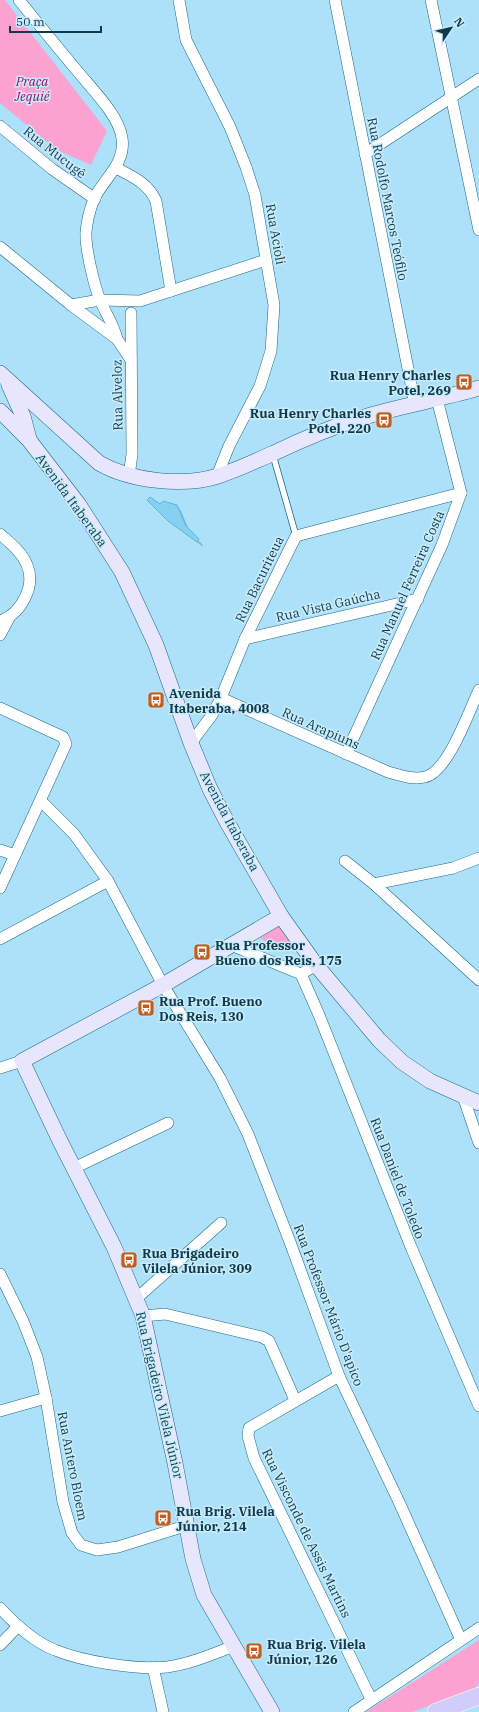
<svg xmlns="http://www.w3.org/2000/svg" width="479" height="1712" font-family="'IBM Plex Serif',serif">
<rect width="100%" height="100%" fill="#ade1fa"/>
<!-- green -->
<g fill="#fca2d0">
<polygon points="0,0 5,0 107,131 91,165 57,150 0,103"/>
<polygon points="283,924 293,941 288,953 260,938"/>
<polygon points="479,1640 479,1682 476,1688 412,1712 366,1712"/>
</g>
<!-- shadow -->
<polygon fill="#0003" points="148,499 161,505 177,506 181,511 190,532 203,545 202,546 174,525"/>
<!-- building -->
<polygon fill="#86d0f1" stroke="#57b7de" points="150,497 160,504 163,501 177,505 186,526 199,539 197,542 168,521 147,500"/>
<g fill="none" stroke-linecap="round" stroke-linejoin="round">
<!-- lane casing -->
<g stroke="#1a6784" stroke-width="7">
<polyline id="lane" points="273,455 296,536"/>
</g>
<!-- street casing -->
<g stroke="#1a6784" stroke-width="12">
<g id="street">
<path d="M19 0C39 25 59 49 79 73 93 90 119 116 122 138 126 164 104 178 94 199 90 209 87 221 86 232 85 247 94 285 100 300 106 314 113 323 117 339"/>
<polyline points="179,0 186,40 230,127 246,167 255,195 274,305 271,351 260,386 229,446 217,476"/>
<polyline points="335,0 415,404"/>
<polyline points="431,0 479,230"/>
<polyline points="0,126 52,169 95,199"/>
<polyline points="365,154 479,79"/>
<path d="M116 168C133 177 148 183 156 201L171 291"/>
<polyline points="0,247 71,305"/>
<polyline points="131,360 117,339 71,305 100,300 140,301 266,260"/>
<polyline points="129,476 132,454 131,313"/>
<path d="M0 534C10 543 22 552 27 565 36 586 21 614 0 621"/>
<polyline points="0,635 9,618"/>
<polyline points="245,639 418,599"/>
<path d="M221 698 388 772C399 775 413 780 425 777 448 772 469 711 479 690"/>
<polyline points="0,708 63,737 66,744 0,888"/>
<polyline points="191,743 212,715 221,698 245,639 296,536 461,493"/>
<polyline points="346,754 442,545 461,493 437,399"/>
<polyline points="41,801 74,834 108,881 163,985 220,1078 248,1134 290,1242 339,1376 399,1502 461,1640"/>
<polyline points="0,850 15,855"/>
<polyline points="345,861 374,884 479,980"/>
<polyline points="374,884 453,868 479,858"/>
<polyline points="0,939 108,881"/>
<polyline points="231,945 301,974"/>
<polyline points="316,965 301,974 319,1015 411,1247 479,1406"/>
<polyline points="0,1068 22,1061"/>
<polyline points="463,1096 479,1143"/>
<polyline points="74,1168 168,1123"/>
<polyline points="0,1274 23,1321 37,1357 46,1398 0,1411"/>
<polyline points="137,1298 221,1223"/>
<polyline points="143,1316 165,1314 262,1337 269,1341 295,1400"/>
<polyline points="339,1376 249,1428 248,1436 254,1458 371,1699"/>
<polyline points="46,1398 63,1502 72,1533 81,1545 97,1550 118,1547 188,1525"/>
<path d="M0 1608C16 1625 34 1642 55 1650 84 1662 137 1670 167 1667 190 1664 213 1654 234 1646"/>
<polyline points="0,1645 18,1626"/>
<polyline points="153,1667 163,1712"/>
<polyline points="354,1712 479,1628"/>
</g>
</g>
<!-- secondary casing -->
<g stroke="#1a6784" stroke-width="16">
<g id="secondary">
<path d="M0 373 99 463C130 481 183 487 218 476 237 470 255 461 274 453 301 440 329 428 358 419 398 406 439 400 479 388"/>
<polyline points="9,385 23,416 29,439"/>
<polyline points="0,411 29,440 79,505 122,572 156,645 191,743 210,789 227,822 281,916 316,965 379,1040 402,1062 430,1081 479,1103"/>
<polyline points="272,1712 204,1595 193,1559 175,1463 143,1316 114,1247 60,1141 22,1061 163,985 281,916"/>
</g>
</g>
<!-- primary casing -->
<g stroke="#fff" stroke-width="18">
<polyline id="primary" points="436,1712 479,1696"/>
</g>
<!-- lane -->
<use href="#lane" stroke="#fff" stroke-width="5.5"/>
<!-- street -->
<use href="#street" stroke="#fff" stroke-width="11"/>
<!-- secondary -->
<use href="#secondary" stroke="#e8e6fd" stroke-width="15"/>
<!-- primary -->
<use href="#primary" stroke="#d1cdfa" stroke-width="17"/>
</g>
<!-- icons -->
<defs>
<g id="bus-square" transform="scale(0.9)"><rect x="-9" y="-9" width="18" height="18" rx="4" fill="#c05e22" stroke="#c9ecfc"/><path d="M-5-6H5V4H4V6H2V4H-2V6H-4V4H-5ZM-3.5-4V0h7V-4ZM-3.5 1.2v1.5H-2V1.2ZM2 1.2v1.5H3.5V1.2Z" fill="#fff"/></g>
</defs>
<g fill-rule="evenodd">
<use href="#bus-square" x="464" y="382"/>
<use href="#bus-square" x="384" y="420"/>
<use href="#bus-square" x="156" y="700"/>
<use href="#bus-square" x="202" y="952"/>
<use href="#bus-square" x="146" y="1008"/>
<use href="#bus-square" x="129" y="1260"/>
<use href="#bus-square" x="163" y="1518"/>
<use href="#bus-square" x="254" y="1651"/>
</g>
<g text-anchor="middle" stroke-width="3" stroke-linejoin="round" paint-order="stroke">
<!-- park labels -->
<g font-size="13" font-style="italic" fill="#901163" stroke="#c9ecfc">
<text x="32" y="86">Praça<tspan x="32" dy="15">Jequié</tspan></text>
</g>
<!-- street labels -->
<g font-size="13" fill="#103949" stroke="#c9ecfc">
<text transform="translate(55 152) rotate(38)" y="5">Rua Mucugê</text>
<text transform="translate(388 199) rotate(79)" y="5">Rua Rodolfo Marcos Teófilo</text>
<text transform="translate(276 234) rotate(80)" y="5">Rua Acioli</text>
<text transform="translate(117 395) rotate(-91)" y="5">Rua Alveloz</text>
<text transform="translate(72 500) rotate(54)" y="5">Avenida Itaberaba</text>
<text transform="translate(259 579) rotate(-64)" y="5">Rua Bacuriteua</text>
<text transform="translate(407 585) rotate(-66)" y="5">Rua Manuel Ferreira Costa</text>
<text transform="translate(328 605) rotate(-13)" y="5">Rua Vista Gaúcha</text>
<text transform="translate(321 728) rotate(24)" y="5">Rua Arapiuns</text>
<text transform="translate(230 821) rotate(62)" y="5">Avenida Itaberaba</text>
<text transform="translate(398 1178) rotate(69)" y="5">Rua Daniel de Toledo</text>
<text transform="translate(329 1305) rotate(69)" y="5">Rua Professor Mário D'apico</text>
<text transform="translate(160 1395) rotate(77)" y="5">Rua Brigadeiro Vilela Júnior</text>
<text transform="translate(73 1466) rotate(79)" y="5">Rua Antero Bloem</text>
<text transform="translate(307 1533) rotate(64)" y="5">Rua Visconde de Assis Martins</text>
</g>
<!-- poi labels -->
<g font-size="13" font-weight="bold" fill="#103949" stroke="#c9ecfc" text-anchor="start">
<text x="451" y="380" text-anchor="end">Rua Henry Charles<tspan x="451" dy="15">Potel, 269</tspan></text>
<text x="371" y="418" text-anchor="end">Rua Henry Charles<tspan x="371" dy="15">Potel, 220</tspan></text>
<text x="169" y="698">Avenida<tspan x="169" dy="15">Itaberaba, 4008</tspan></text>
<text x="215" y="950">Rua Professor<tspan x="215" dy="15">Bueno dos Reis, 175</tspan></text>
<text x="159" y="1006">Rua Prof. Bueno<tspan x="159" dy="15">Dos Reis, 130</tspan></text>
<text x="142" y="1258">Rua Brigadeiro<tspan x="142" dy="15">Vilela Júnior, 309</tspan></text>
<text x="176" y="1516">Rua Brig. Vilela<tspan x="176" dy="15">Júnior, 214</tspan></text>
<text x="267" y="1649">Rua Brig. Vilela<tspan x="267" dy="15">Júnior, 126</tspan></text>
</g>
</g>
<!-- north arrow -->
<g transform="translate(451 28) rotate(55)" stroke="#c9ecfc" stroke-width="3" paint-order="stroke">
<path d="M0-3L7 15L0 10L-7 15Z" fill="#103949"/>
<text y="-6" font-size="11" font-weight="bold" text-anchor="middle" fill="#103949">N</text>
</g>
<!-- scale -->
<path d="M10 26v6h91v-6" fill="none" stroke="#103949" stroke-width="2"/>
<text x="16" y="26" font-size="12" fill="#103949" stroke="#c9ecfc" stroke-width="3" paint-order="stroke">50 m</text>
</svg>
